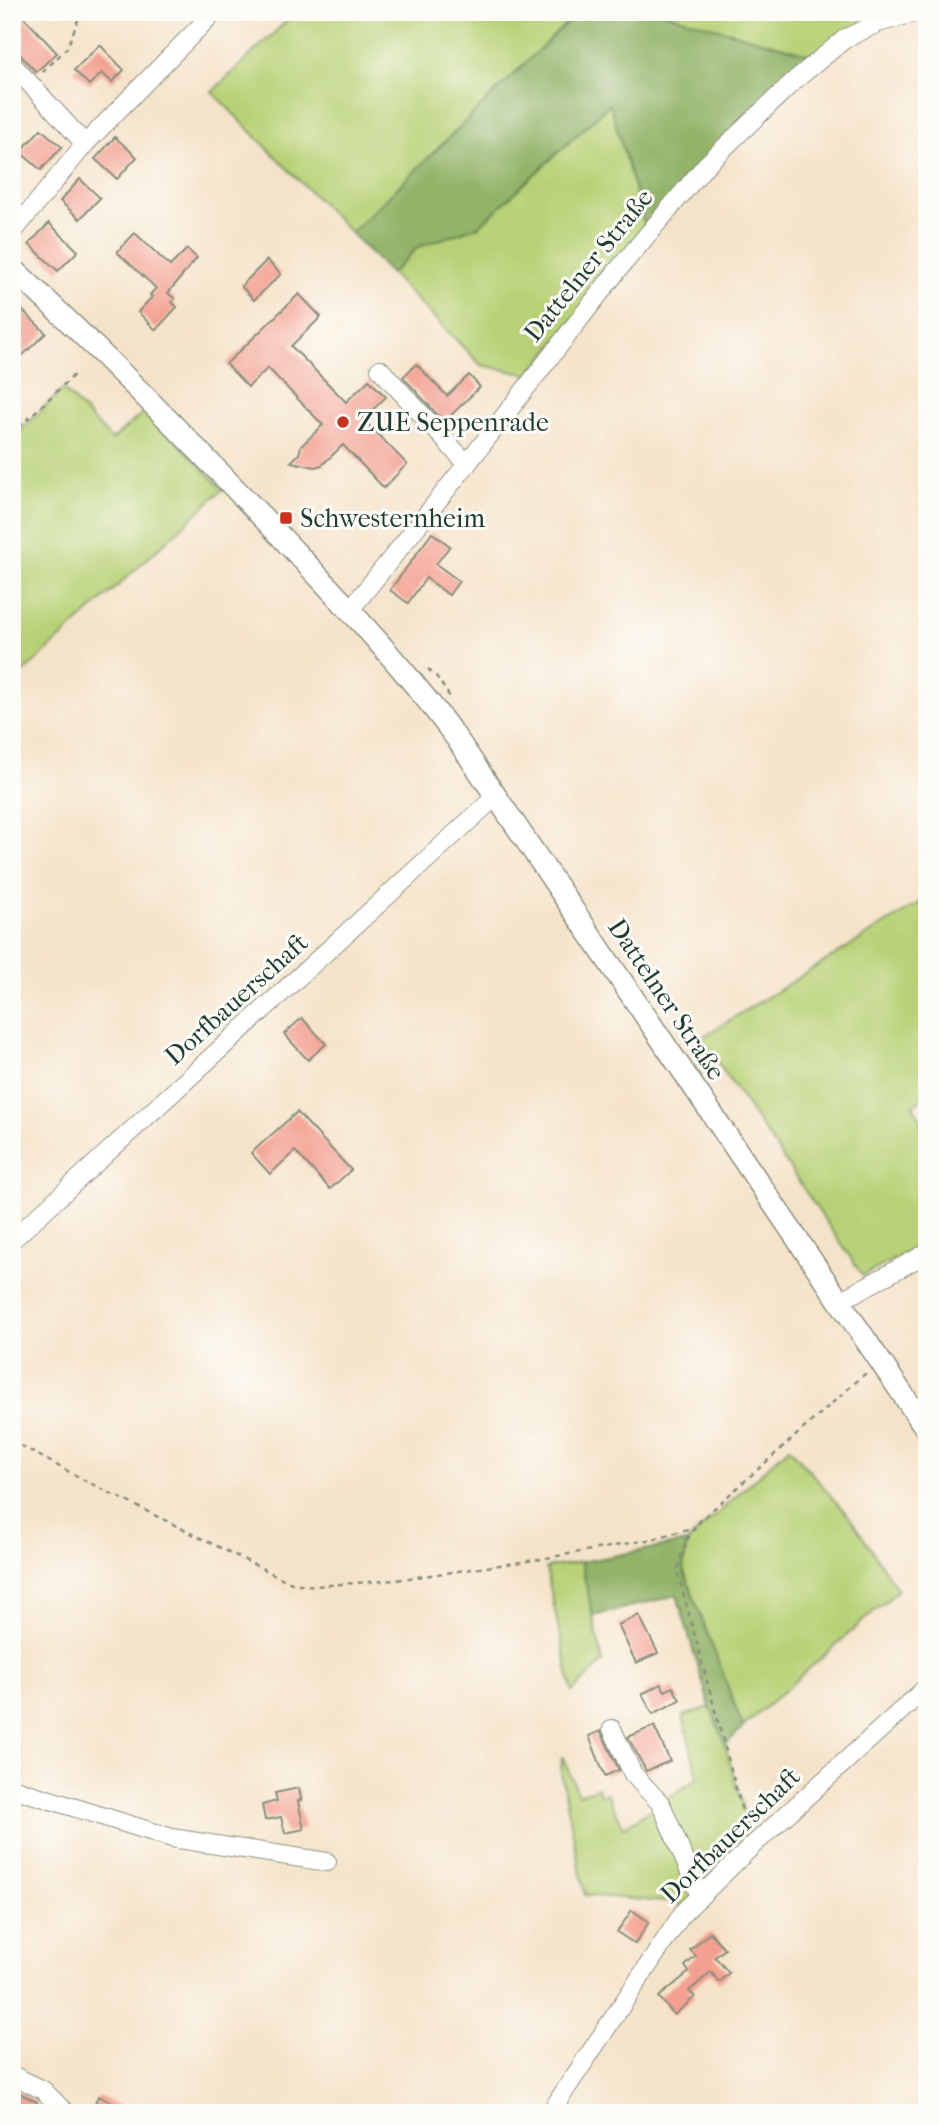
<svg xmlns="http://www.w3.org/2000/svg" width="939" height="2125" font-family="'IM FELL French Canon',serif">
<rect width="100%" height="100%" fill="#fdfcf7"/>
<filter id="ink" filterUnits="userSpaceOnUse"><feTurbulence type="fractalNoise" baseFrequency=".0143" numOctaves="2"/><feDisplacementMap in="SourceGraphic" scale="14" xChannelSelector="R" yChannelSelector="G"/><feConvolveMatrix kernelMatrix="1 2 1 2 8 2 1 2 1" color-interpolation-filters="sRGB"/></filter>
<filter id="wash" filterUnits="userSpaceOnUse"><feTurbulence type="fractalNoise" baseFrequency=".00686" numOctaves="4" result="noise"/><feDisplacementMap in="SourceGraphic" scale="28" xChannelSelector="R" yChannelSelector="G"/><feGaussianBlur stdDeviation="1.57" result="paint"/><feColorMatrix in="noise" values="0 0 0 0 0 0 0 0 0 0 0 0 0 0 0 0 0 1.4 0 .05"/><feComposite in="paint" operator="in"/></filter>
<g filter="url(#wash)">
<rect width="100%" height="100%" fill="#f5e3c9"/>
<!-- green -->
<g fill="#b8d176" stroke="#6c8755" stroke-width="2">
<polygon points="296,12 578,12 351,233 212,92"/>
<polygon points="660,12 901,12 815,56"/>
<polygon points="610,104 646,229 529,375 481,365 391,274 418,247 479,226"/>
<polygon points="63,389 112,440 146,410 223,489 12,683 12,439"/>
<polygon points="927,898 927,1096 913,1105 927,1131 927,1242 863,1276 701,1038"/>
<polygon points="789,1447 851,1519 898,1590 743,1727 683,1569 687,1542"/>
<polygon points="581,1562 603,1662 572,1692 546,1568"/>
<polygon points="710,1707 725,1745 752,1838 682,1909 678,1903 585,1895 561,1773 562,1756 579,1795 598,1787 601,1795 607,1793 623,1828 698,1778 683,1716"/>
</g>
<!-- forest -->
<g fill="#92b367" stroke="#58784e" stroke-width="2">
<polygon points="578,12 660,12 815,56 646,229 610,104 479,226 418,247 391,274 351,233"/>
<polygon points="687,1542 683,1569 743,1727 725,1745 710,1707 677,1595 593,1616 581,1562"/>
</g>
<g id="blocks">
<!-- building -->
<g fill="#f3a091">
<polygon points="12,12 19,12 57,53 36,72 12,46"/>
<polygon points="100,45 124,70 112,82 102,73 89,85 74,70"/>
<polygon points="41,129 62,147 41,170 20,152"/>
<polygon points="115,137 137,157 117,179 95,159"/>
<polygon points="80,179 100,198 80,219 60,201"/>
<polygon points="49,223 78,251 58,271 29,244"/>
<polygon points="135,233 170,266 187,249 197,258 168,293 175,299 172,302 177,307 156,330 138,312 152,297 150,295 156,288 117,252"/>
<polygon points="267,260 281,274 254,300 241,286"/>
<polygon points="299,294 321,317 291,346 346,402 369,380 386,397 363,419 407,464 384,488 343,445 322,465 315,467 291,462 299,454 301,446 323,425 268,368 248,387 226,364"/>
<polygon points="20,308 46,333 20,358 12,351 12,347 22,336 12,326 12,316"/>
<polygon points="416,364 447,396 469,375 480,387 444,422 403,377"/>
<polygon points="432,533 450,546 436,564 459,581 449,595 426,578 408,603 390,590"/>
<polygon points="302,1018 326,1044 308,1060 284,1034"/>
<polygon points="297,1112 351,1170 330,1189 295,1151 270,1174 251,1153"/>
<polygon points="639,1615 658,1653 636,1663 618,1625"/>
<polygon points="661,1684 665,1691 673,1687 680,1700 653,1714 642,1694"/>
<polygon points="654,1726 670,1761 646,1771 628,1737"/>
<polygon points="601,1731 619,1770 605,1776 589,1736"/>
<polygon points="299,1788 301,1800 298,1801 304,1829 285,1833 281,1817 265,1820 262,1805 277,1801 275,1793"/>
<polygon points="632,1910 649,1922 635,1944 617,1932"/>
<polygon points="710,1932 725,1949 715,1957 729,1973 719,1982 711,1972 689,1991 695,1997 674,2015 659,1997 689,1972 685,1966 696,1956 690,1950"/>
<polygon points="12,2089 37,2102 32,2113 12,2113"/>
<polygon points="98,2096 137,2113 91,2113"/>
</g>
</g>
</g>
<g filter="url(#ink)">
<use href="#blocks" fill-opacity="0" stroke="#8a907e" stroke-width="2"/>
<g fill="none" stroke-linecap="round" stroke-linejoin="round">
<!-- minor casing -->
<g stroke="#8a907e" stroke-width="20">
<g id="minor">
<polyline points="12,64 85,144"/>
<polyline points="12,233 85,144 214,12"/>
<polyline points="380,369 467,464"/>
<polyline points="350,610 467,464 617,271 706,165 795,80 846,38 878,23 917,12"/>
<polyline points="12,1240 495,797"/>
<polyline points="840,1301 927,1253"/>
<polyline points="612,1729 633,1774 661,1804 700,1896"/>
<polyline points="12,1788 172,1838 327,1862"/>
<polyline points="12,2075 43,2090 66,2113"/>
<polyline points="550,2113 683,1913 752,1846 927,1687"/>
</g>
</g>
<!-- major casing -->
<g stroke="#8a907e" stroke-width="24">
<path id="major" d="M12 268C101 350 185 436 268 523 334 593 400 661 457 739L927 1430"/>
</g>
<!-- path -->
<g stroke="#8a907e" stroke-width="2.5" stroke-dasharray="5 5" stroke-linecap="butt">
<polyline points="60,12 78,20"/>
<polyline points="43,72 67,48 78,20 86,12"/>
<polyline points="12,434 76,373"/>
<polyline points="428,669 436,676 450,697"/>
<polyline points="12,1441 86,1481 273,1574 292,1583 315,1586 396,1580 535,1560 653,1539 695,1527"/>
<polyline points="747,1829 677,1570 687,1539 701,1520 866,1373"/>
</g>
<!-- minor -->
<use href="#minor" stroke="#fff" stroke-width="18"/>
<!-- major -->
<use href="#major" stroke="#fff" stroke-width="21"/>
</g>
</g>
<!-- markers -->
<g fill="#c8321e" stroke="#fdfcf7" stroke-width="2.5">
<circle cx="343" cy="422" r="7"/>
<rect x="279" y="511" width="14" height="14" rx="3.5"/>
</g>
<g text-anchor="middle" stroke-width="6" stroke-linejoin="round" paint-order="stroke">
<!-- street labels -->
<g font-size="26" fill="#1f3d34" stroke="#fdfcf7">
<text transform="translate(588 265) rotate(-51)" y="9">Dattelner Straße</text>
<text transform="translate(236 999) rotate(-42)" y="9">Dorfbauerschaft</text>
<text transform="translate(667 999) rotate(56)" y="9">Dattelner Straße</text>
<text transform="translate(730 1835) rotate(-44)" y="9">Dorfbauerschaft</text>
</g>
<!-- poi labels -->
<g font-size="26" fill="#1f3d34" stroke="#fdfcf7" text-anchor="start">
<text x="357" y="431">ZUE Seppenrade</text>
<text x="300" y="527">Schwesternheim</text>
</g>
</g>
<!-- margin -->
<rect width="939" height="2125" fill="none" stroke="#fdfcf7" stroke-width="42"/>
</svg>
